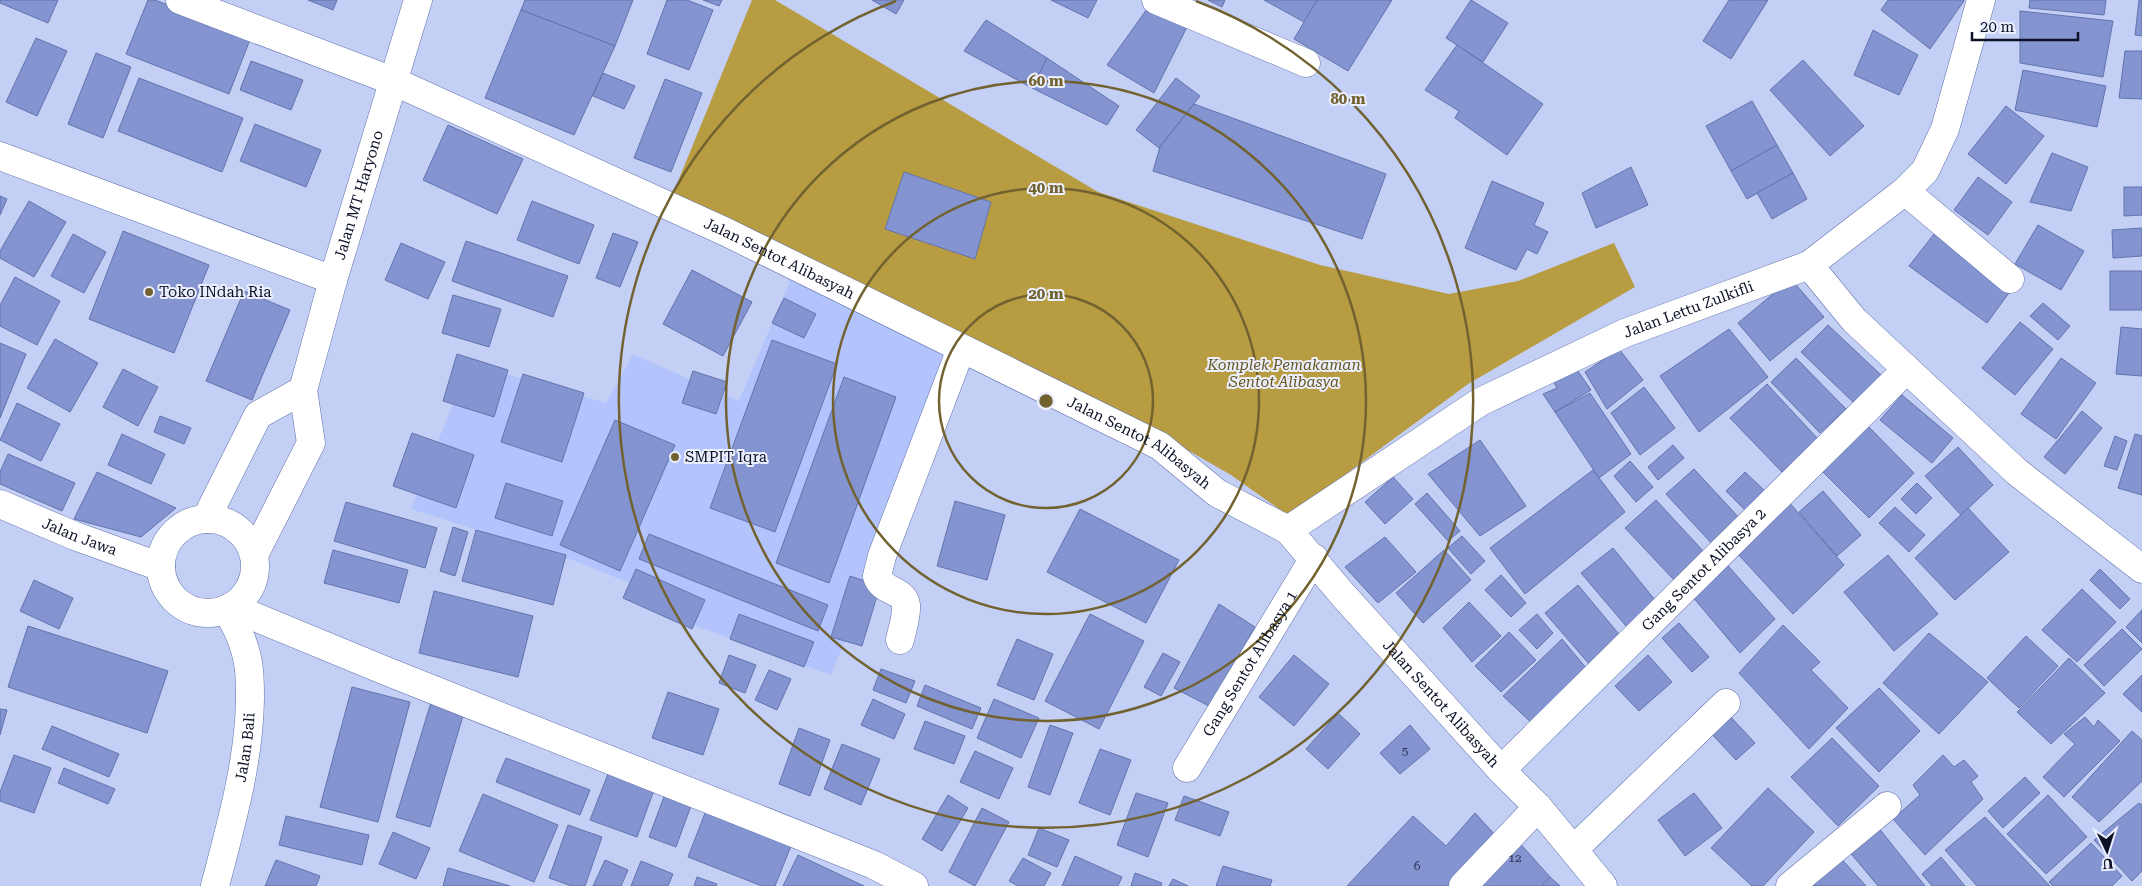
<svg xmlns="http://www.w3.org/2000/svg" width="2142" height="886" font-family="'Roboto Serif',serif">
<rect width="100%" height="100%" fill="#c3cff5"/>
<!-- built -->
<polygon fill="#b3c4fd" points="796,267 961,349 831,675 644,607 649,591 575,561 411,509 469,363 606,403 633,354 739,401"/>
<!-- green -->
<polygon fill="#b89c42" points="752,0 775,0 1098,192 1320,265 1449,294 1518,281 1614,243 1635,287 1468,384 1289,516 1231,475 1165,437 672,196"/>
<!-- building -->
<g fill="#8394d0" stroke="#6373ad">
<polygon points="0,0 58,0 48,23 0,3"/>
<polygon points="148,0 155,0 251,37 229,94 126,54"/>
<polygon points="308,0 337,0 333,10"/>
<polygon points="525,0 633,0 615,46 521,10"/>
<polygon points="667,0 687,0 713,10 689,70 647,54"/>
<polygon points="703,0 722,0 719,6"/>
<polygon points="872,0 904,0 896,14"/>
<polygon points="1051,0 1097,0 1088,18"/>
<polygon points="1208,0 1225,0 1222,7"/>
<polygon points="1264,0 1317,0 1304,22"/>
<polygon points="1317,0 1392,0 1348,71 1294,39"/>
<polygon points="1471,0 1508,23 1483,62 1446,38"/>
<polygon points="1729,0 1768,0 1731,59 1703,41"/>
<polygon points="1888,0 1963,0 1964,1 1930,49 1881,10"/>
<polygon points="2030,0 2106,0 2104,15 2029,8"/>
<polygon points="2139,0 2142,0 2142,36 2135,35"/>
<polygon points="1152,2 1190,21 1154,93 1107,65"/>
<polygon points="521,10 615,46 574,135 485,98"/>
<polygon points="2020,11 2113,21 2103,77 2020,63"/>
<polygon points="986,20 1047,58 1032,88 964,51"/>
<polygon points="1873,30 1918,55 1899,95 1854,75"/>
<polygon points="36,38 67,51 37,116 6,102"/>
<polygon points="1457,45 1543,104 1507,155 1455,118 1459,111 1425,90"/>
<polygon points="2125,51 2142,51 2142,99 2119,98"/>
<polygon points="96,53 131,67 103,138 68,124"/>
<polygon points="1047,58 1119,106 1107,125 1032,88"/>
<polygon points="1803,60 1864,126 1830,156 1770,90"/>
<polygon points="251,61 303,80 291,110 240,90"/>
<polygon points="2023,70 2106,86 2097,127 2015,110"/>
<polygon points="603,73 635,86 624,109 593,96"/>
<polygon points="139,78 243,118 222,172 118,131"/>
<polygon points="1176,78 1200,96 1159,148 1136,130"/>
<polygon points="665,79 702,93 671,172 634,158"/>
<polygon points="1752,101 1777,145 1731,171 1706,126"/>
<polygon points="1194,104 1386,174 1362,239 1153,171 1160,147"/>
<polygon points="2006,106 2044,136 2006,184 1968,154"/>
<polygon points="255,124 321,150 306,187 240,161"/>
<polygon points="448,125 523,159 497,214 423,180"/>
<polygon points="1777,145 1793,173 1747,199 1731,171"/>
<polygon points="2052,153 2088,167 2071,211 2030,202"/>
<polygon points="1631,167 1648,205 1596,228 1582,193"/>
<polygon points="904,172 991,202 975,259 885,229"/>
<polygon points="1793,173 1807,199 1772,219 1757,193"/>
<polygon points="1978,177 2012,202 1988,235 1954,210"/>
<polygon points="1492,181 1544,203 1534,225 1548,232 1537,254 1527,249 1516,270 1465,248"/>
<polygon points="2124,187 2142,187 2142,215 2124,216"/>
<polygon points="0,196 7,199 0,215"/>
<polygon points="29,201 66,222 34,277 0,258 0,251"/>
<polygon points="532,201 594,225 579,264 517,240"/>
<polygon points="2038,225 2084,251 2061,290 2015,264"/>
<polygon points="2142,228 2142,256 2113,258 2112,230"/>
<polygon points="123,231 209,265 174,353 89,319"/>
<polygon points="613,233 638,242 620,287 596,278"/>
<polygon points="73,234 106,252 84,293 51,276"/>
<polygon points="1934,234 2011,290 1987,323 1909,266"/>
<polygon points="466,241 568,276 553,317 452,281"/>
<polygon points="401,243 445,262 428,299 385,280"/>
<polygon points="692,270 752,302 723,356 663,324"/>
<rect x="2110" y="271" width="32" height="39"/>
<polygon points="15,277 60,301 37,345 0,326 0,305"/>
<polygon points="1791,279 1824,317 1770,361 1738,323"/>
<polygon points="244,291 290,310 252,400 206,381"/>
<polygon points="453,295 501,309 489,347 442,333"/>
<polygon points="784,298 816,314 804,338 772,323"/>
<polygon points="2043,303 2070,326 2058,340 2030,316"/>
<polygon points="2020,322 2053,349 2015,395 1982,368"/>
<polygon points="1828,325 1881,375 1854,403 1801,352"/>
<polygon points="2121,327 2142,329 2142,376 2116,374"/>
<polygon points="1729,329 1768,377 1699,432 1660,376"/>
<polygon points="55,339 98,363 70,412 27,388"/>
<polygon points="772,340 837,364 775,532 710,508"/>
<polygon points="0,343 26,354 0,418"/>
<polygon points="1619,349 1643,380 1607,409 1585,372"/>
<polygon points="457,354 508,370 494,417 443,401"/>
<polygon points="1796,358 1846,409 1820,433 1771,382"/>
<polygon points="2061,358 2096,383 2056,439 2021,414"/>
<polygon points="1575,367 1591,390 1555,412 1543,394 1557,388 1552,379"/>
<polygon points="123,369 158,387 138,426 103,407"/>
<polygon points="693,371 727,382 716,414 682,403"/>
<polygon points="523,374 584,393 562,462 501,442"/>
<polygon points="844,377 896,397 829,583 776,563"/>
<polygon points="1767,384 1818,439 1782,472 1730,418"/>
<polygon points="1644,387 1675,428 1640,455 1611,413"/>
<polygon points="1590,393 1631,454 1599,478 1555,412"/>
<polygon points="1902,395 1953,438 1932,463 1880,420"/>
<polygon points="17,403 60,424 41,461 0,440"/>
<polygon points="2082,411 2102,428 2065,474 2044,457"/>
<polygon points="160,416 191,428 184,444 154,432"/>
<polygon points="615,420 675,445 620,571 560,545"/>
<polygon points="1864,422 1914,473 1869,518 1818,467"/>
<polygon points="412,433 474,455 456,508 393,486"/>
<polygon points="122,434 165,454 151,484 108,465"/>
<polygon points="2135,434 2142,436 2142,495 2118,488"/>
<polygon points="2115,436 2127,441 2117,470 2104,466"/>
<polygon points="1480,440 1526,506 1480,536 1428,474"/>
<polygon points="1673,445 1684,458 1658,480 1648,467"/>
<polygon points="1958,447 1993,485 1961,515 1925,476"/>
<polygon points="8,454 75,483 62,511 0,484 0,472"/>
<polygon points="1630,461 1653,487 1636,502 1614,476"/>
<polygon points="1694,469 1742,521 1714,546 1666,494"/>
<polygon points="1593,470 1625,512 1525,594 1490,548"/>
<polygon points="97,472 176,508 141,537 74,519"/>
<polygon points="1745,472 1767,493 1748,513 1726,491"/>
<polygon points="1393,477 1413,499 1385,524 1365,502"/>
<polygon points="506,483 563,501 552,536 495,518"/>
<polygon points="1917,483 1932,498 1916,514 1901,499"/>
<polygon points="1823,491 1861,535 1837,556 1799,512"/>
<polygon points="1427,493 1460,531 1448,541 1415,504"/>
<polygon points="1656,500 1705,553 1675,581 1625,528"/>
<polygon points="1787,500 1844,565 1793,614 1738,554"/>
<polygon points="955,501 1005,515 987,580 937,566"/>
<polygon points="346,502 437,528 425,568 334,541"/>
<polygon points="1895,507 1925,535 1909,552 1879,523"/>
<polygon points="1968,508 2009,552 1955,600 1915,558"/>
<polygon points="1080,509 1179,560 1146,623 1047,572"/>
<polygon points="453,527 468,532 455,576 440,571"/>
<polygon points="476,530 566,555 553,605 462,581"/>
<polygon points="649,534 828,605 818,631 639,559"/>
<polygon points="1462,536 1485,561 1471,574 1448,548"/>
<polygon points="1385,537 1416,572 1378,603 1345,567"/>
<polygon points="1613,548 1659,605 1632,633 1581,573"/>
<polygon points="333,550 408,570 399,603 324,583"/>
<polygon points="1444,550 1471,580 1423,623 1396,593"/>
<polygon points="1888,555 1938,614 1894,651 1844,592"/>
<polygon points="1722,559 1775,619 1740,653 1692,596"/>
<polygon points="636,569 705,600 692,629 623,598"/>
<polygon points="2100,569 2130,599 2120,609 2090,580"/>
<polygon points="1501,575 1526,603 1511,617 1485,590"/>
<polygon points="850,576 880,586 862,646 831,637"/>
<polygon points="34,580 73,598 59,629 20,611"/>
<polygon points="1578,585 1623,639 1590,665 1545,613"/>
<polygon points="2082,589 2116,622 2077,662 2042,630"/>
<polygon points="434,591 533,616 518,677 419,653"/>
<polygon points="1469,602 1501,636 1472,662 1443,628"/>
<polygon points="1219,604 1255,627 1209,706 1174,688"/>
<polygon points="2142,610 2142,643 2126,627"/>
<polygon points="739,614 814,642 804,667 730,639"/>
<polygon points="1090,614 1144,641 1099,729 1045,701"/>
<polygon points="1537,614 1553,633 1537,649 1519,630"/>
<polygon points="1679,623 1709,657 1692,672 1662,638"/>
<polygon points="1783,625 1820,662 1811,670 1848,708 1809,749 1739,673"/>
<polygon points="28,626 168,671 147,733 8,687"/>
<polygon points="2122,629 2142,649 2104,686 2084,665"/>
<polygon points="1509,632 1536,660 1501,692 1475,666"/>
<polygon points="1929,633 1988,682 1939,734 1883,683"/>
<polygon points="2026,636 2058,666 2019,708 1987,678"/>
<polygon points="1017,639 1053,654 1034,700 997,685"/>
<polygon points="1562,639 1591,674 1536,727 1503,696"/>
<polygon points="1163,653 1180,662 1161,696 1144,687"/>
<polygon points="729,655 756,665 745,693 719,683"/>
<polygon points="1294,655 1329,684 1294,726 1259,697"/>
<polygon points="1648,655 1672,682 1639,711 1615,686"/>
<polygon points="2069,658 2105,693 2051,744 2017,712"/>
<polygon points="881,669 915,681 906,703 873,690"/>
<polygon points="769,670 791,679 777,710 755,700"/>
<polygon points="2142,675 2142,712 2123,694"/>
<polygon points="925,685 981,708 972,729 917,706"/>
<polygon points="352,687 410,702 378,822 320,807"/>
<polygon points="1879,688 1920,731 1879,772 1836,728"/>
<polygon points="668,692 719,709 703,755 652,738"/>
<polygon points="432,699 465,709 430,827 396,817"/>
<polygon points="873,699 905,714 894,739 861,725"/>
<polygon points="994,699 1039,718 1021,758 977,738"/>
<polygon points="0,709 7,710 0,735"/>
<polygon points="1338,713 1360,734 1328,769 1306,749"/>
<polygon points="1728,714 1755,743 1736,760 1709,731"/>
<polygon points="2085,717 2094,727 2098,720 2120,741 2064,797 2043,777 2075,744 2064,734"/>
<polygon points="925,721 965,736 954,764 914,749"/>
<polygon points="1050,725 1073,733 1050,795 1028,787"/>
<polygon points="1410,725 1430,749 1400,774 1380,753"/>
<polygon points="52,726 119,754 109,777 42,749"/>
<polygon points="799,728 830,740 810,796 779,784"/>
<polygon points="2132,731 2142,740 2142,781 2099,822 2072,797"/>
<polygon points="1832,738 1879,786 1838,826 1791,777"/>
<polygon points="842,744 880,759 861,805 824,789"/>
<polygon points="1100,749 1131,760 1110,815 1079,803"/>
<polygon points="975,751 1013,768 999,799 960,782"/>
<polygon points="14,755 51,768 34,813 0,801 0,792"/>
<polygon points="1943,755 1954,767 1964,760 1978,776 1971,782 1983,799 1925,855 1893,819 1920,795 1913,785"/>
<polygon points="506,758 590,790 580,815 496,782"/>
<polygon points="64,768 115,789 108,804 58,783"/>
<polygon points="608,774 654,790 637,837 590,820"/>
<polygon points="2025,777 2040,793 2003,828 1988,811"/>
<polygon points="1768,788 1814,832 1763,886 1752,886 1711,848"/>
<polygon points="1136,793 1168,803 1148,857 1117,845"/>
<polygon points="1694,793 1722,828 1685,856 1658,820"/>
<polygon points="483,794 558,825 534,882 459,851"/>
<polygon points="665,794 692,803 676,847 649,837"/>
<polygon points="948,795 968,808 942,851 922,839"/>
<polygon points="2048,795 2087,837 2046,874 2007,834"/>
<polygon points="1184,796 1229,812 1220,836 1175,820"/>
<polygon points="2139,803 2142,805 2142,871 2132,881 2094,840"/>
<polygon points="707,808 793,841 775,886 762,886 688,857"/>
<polygon points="982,808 1009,822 975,886 949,872"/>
<polygon points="1475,813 1496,836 1449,886 1347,886 1413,816 1446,846"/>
<polygon points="286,816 369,835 362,865 279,845"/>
<polygon points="1985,817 2050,886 1977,886 1945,850"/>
<polygon points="568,825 602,837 585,886 572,886 549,878"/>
<polygon points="1878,827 1925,886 1878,886 1848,850"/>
<polygon points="1039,828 1069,840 1057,867 1028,855"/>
<polygon points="393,832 430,848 416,879 379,864"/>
<polygon points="1516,839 1550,877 1541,886 1470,886"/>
<polygon points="2091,843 2122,876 2112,886 2053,886 2049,882"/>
<polygon points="1836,853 1866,886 1799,886"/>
<polygon points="798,855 864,886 783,886"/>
<polygon points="1075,856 1122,877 1118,886 1062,886"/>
<polygon points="1941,857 1965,886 1932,886 1922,874"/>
<polygon points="1023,858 1051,873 1044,886 1018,886 1009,881"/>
<polygon points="276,860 320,876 316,886 265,886"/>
<polygon points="605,860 628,870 621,886 593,886"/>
<polygon points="641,861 673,874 668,886 631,886"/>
<polygon points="1223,866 1272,880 1270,886 1216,886"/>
<polygon points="448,868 510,886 443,886"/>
<polygon points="1135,873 1162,883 1161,886 1131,886"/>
<polygon points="697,877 717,884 716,886 694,886"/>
<polygon points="1550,877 1560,886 1541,886"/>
<polygon points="1173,879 1188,886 1169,886"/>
</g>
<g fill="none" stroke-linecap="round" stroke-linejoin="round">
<!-- minor casing -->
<g stroke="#6272ac" stroke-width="29">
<g id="minor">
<polyline points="180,0 393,81"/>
<polyline points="1156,0 1306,63"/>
<polyline points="0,156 333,280"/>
<polyline points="1905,191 2010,279"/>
<polyline points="1809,265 1854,320 2017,472 2142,569"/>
<path id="s1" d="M1288 530 1480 402 1625 333 1809 265 1905 191 1925 171 1945 129 1981 0"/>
<polyline points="231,607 386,671 874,865 914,886"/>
<path d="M900 640C902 630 907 616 906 605 904 589 881 592 877 576L882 556 961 349"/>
<path id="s2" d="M1187 768 1314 558"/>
<path id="s3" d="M1501 770 1907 369"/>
<polyline points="1574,849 1726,703"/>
<polyline points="1463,886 1538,807"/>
<polyline points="1790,886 1887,806"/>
</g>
</g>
<!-- tertiary casing -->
<g stroke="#6272ac" stroke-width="29">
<g id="tertiary">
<path id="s4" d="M393 81 726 232 1160 446 1217 493 1288 530 1343 595 1501 770 1538 807 1603 886"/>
<path id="s5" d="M0 504 75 536 161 567"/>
<polyline points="206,519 258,415 303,390"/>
<circle cx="208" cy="566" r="47"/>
<path id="s6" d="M254 555 311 443 303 390 333 280 418 0"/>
<path id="s7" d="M215 886C231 824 249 763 250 699 250 683 250 666 245 650 241 635 234 622 226 609"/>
</g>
</g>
<!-- minor -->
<use href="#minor" stroke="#fff" stroke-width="28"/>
<!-- tertiary -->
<use href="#tertiary" stroke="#fff" stroke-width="28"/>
</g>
<!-- distance rings -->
<g fill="none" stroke="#726230" stroke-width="2.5">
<circle cx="1046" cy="401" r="107"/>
<circle cx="1046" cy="401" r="213"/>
<circle cx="1046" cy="401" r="320"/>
<path d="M1196 1A427 427 0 1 1 896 1"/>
</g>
<!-- markers -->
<g fill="#726230" stroke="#ecf0fe" stroke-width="2">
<circle cx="149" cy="292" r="5"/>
<circle cx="675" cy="457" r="5"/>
</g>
<g text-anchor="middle" stroke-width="4" stroke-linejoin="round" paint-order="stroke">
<!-- number labels -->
<g font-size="12" fill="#2a3252">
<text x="1405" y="755">5</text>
<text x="1515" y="862">12</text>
<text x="1417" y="870">6</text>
</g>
<!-- street labels -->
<g font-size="15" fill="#0c1128" stroke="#ecf0fe">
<text dy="5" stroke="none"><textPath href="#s6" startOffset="382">Jalan MT Haryono</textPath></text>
<text dy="5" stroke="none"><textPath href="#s4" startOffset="425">Jalan Sentot Alibasyah</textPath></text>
<text dy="5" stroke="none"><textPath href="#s1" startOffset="459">Jalan Lettu Zulkifli</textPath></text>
<text dy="5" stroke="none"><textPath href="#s4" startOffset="830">Jalan Sentot Alibasyah</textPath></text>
<text dy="5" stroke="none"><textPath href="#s5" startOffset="86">Jalan Jawa</textPath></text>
<text dy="5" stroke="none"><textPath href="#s3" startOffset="285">Gang Sentot Alibasya 2</textPath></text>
<text dy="5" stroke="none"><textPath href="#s2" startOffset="122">Gang Sentot Alibasya 1</textPath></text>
<text dy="5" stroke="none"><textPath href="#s4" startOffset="1235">Jalan Sentot Alibasyah</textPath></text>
<text dy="5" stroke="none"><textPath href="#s7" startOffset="142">Jalan Bali</textPath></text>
</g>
<!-- poi labels -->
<g font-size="15" fill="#0c1128" stroke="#ecf0fe" text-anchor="start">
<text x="159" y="297">Toko INdah Ria</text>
<text x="685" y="462">SMPIT Iqra</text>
</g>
<!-- park labels -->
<g font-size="15" font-style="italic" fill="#665621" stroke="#ecf0fe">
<text x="1284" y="370">Komplek Pemakaman<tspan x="1284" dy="17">Sentot Alibasya</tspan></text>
</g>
</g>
<circle cx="1046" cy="401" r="8" fill="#726230" stroke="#ecf0fe" stroke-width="2.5"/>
<g font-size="15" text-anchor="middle" font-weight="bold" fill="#726230" stroke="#ecf0fe" stroke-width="4" stroke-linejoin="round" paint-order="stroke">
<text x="1046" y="86">60 m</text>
<text x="1348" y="104">80 m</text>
<text x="1046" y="193">40 m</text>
<text x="1046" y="299">20 m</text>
</g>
<!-- north arrow -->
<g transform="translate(2107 851) rotate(176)" stroke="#ecf0fe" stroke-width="4" paint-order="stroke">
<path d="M0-4L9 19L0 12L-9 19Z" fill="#0c1128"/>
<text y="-8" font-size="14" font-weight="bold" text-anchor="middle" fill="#0c1128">U</text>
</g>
<!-- scale -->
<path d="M1972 32v8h106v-8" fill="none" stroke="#0c1128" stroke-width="2.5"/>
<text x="1980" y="32" font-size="15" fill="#0c1128" stroke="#ecf0fe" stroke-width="4" paint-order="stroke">20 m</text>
</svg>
